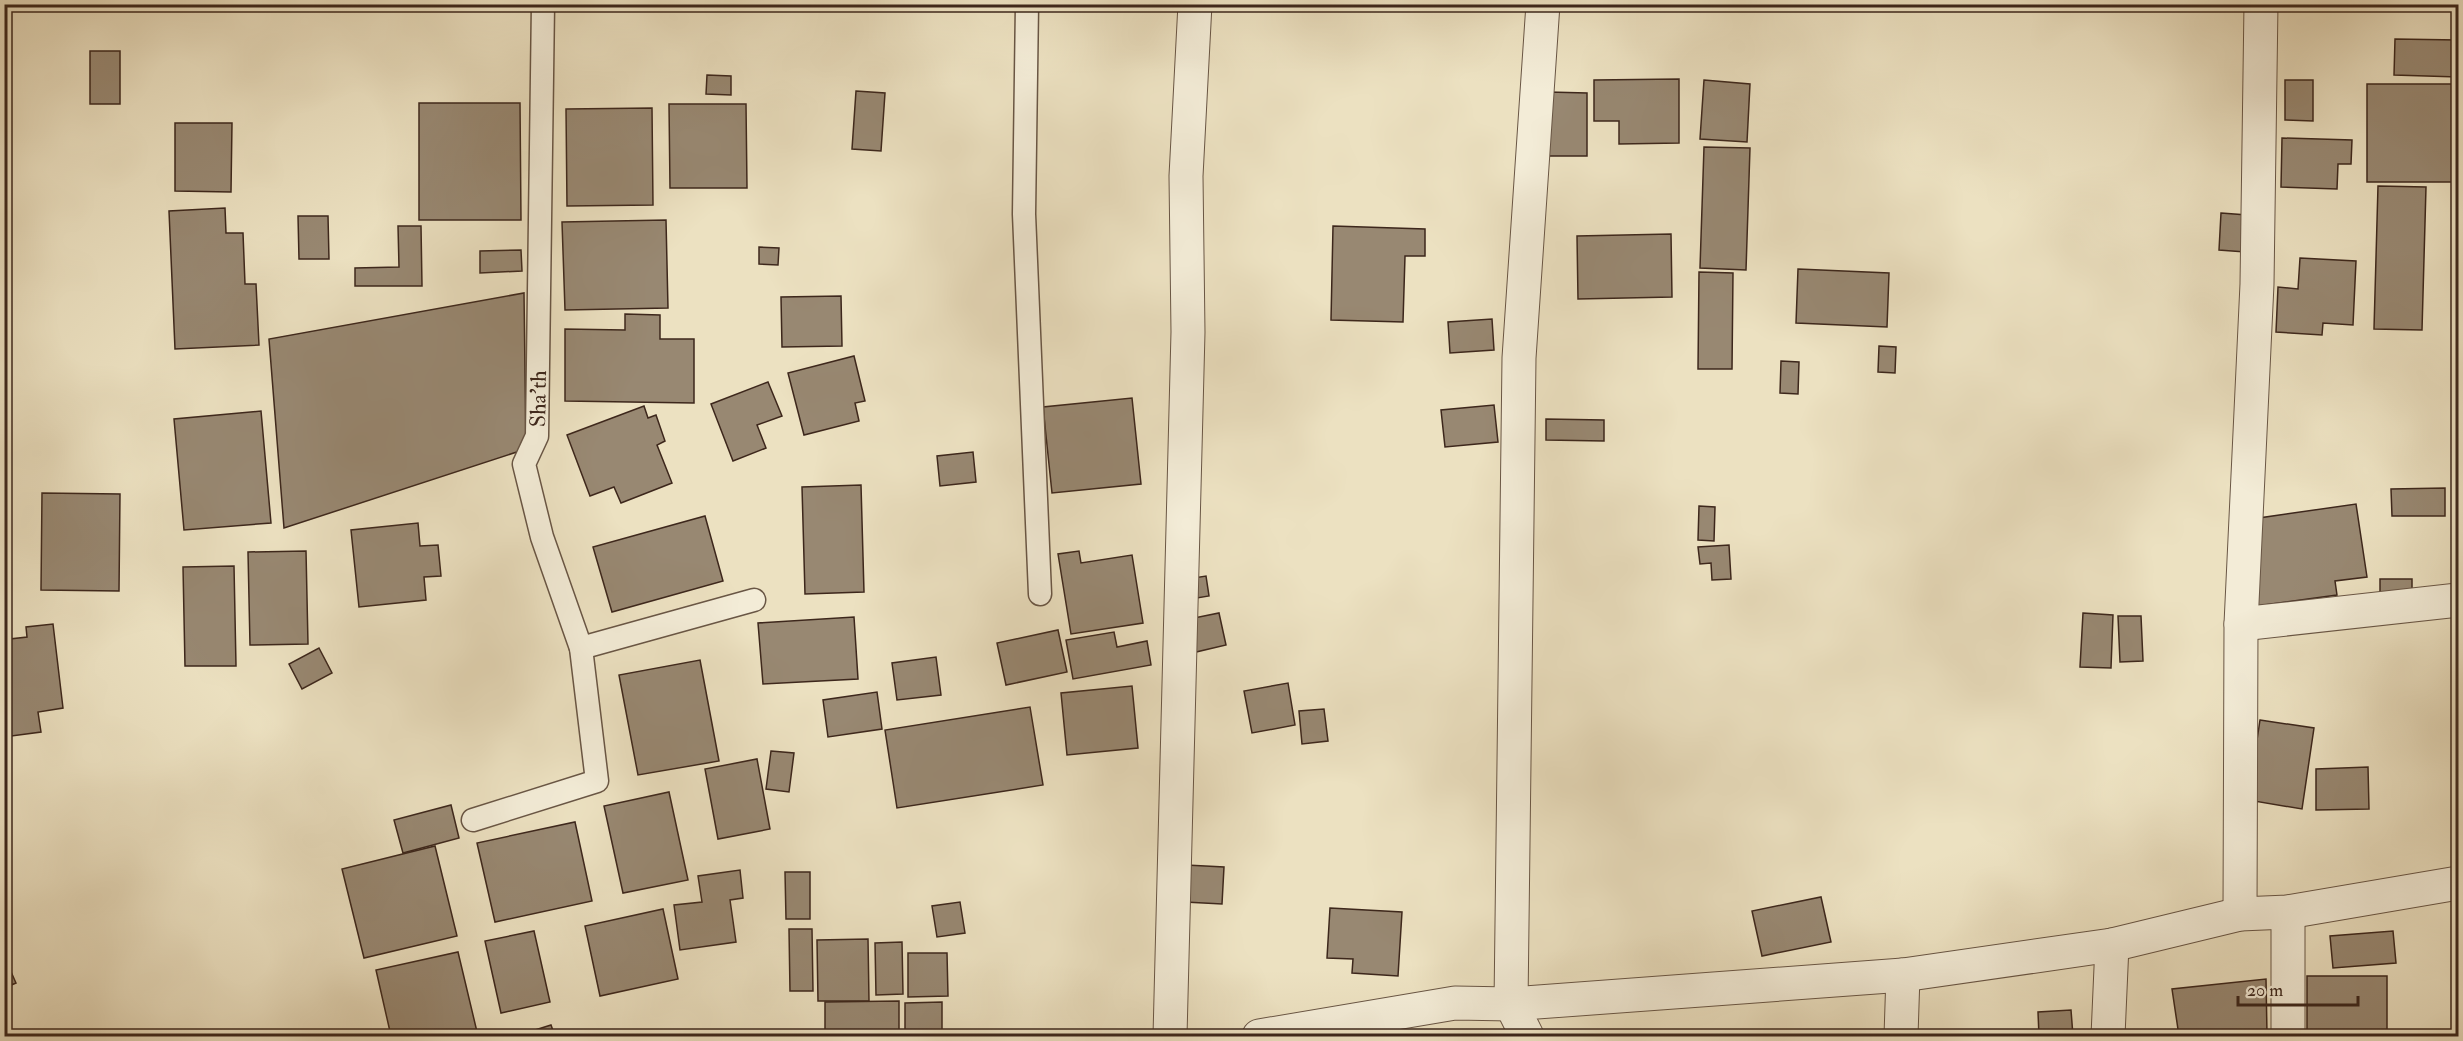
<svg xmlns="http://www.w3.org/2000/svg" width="2463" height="1041" font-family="'IM FELL Double Pica',serif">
<rect width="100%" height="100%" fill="#ece1c1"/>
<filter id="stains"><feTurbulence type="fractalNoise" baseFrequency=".00333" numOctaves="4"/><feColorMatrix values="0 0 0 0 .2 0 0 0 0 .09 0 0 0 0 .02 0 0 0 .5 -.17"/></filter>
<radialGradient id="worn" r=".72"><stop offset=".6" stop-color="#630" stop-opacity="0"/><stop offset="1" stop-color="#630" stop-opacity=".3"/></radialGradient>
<!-- building -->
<g fill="#988872" stroke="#3d271c" stroke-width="1.5">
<polygon points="2395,39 2458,40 2458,77 2394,75"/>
<polygon points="4,49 10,49 8,74 4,74"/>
<rect x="90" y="51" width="30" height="53"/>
<polygon points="707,75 731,76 731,95 706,94"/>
<polygon points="1679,79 1679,143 1619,144 1619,121 1594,121 1594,80"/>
<polygon points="1704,80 1750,84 1747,142 1700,139"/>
<polygon points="2285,80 2313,80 2313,121 2285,120"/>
<rect x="2367" y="84" width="86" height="98"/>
<polygon points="856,91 885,93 881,151 852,149"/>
<polygon points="1548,92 1587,93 1587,156 1547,156"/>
<polygon points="419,103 520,103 521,220 419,220"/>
<polygon points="669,104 746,104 747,188 670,188"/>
<polygon points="652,108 653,205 567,206 566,109"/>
<polygon points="175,123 232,123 231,192 175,191"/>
<polygon points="2282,138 2352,140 2351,164 2338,164 2337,189 2281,187"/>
<polygon points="1704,147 1750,148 1746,270 1700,268"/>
<polygon points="2378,186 2426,187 2422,330 2374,329"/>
<polygon points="225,208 226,233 243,233 245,284 256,284 259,345 175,349 169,211"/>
<polygon points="2221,213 2247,215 2245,252 2219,250"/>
<polygon points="298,216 328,216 329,259 299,259"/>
<polygon points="666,220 668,308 565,310 562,222"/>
<polygon points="398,226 421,226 422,286 355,286 355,268 399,267"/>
<polygon points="1333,226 1425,229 1425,256 1405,256 1403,322 1331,320"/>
<polygon points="1671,234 1672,297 1578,299 1577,236"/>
<polygon points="759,247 779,248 778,265 759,264"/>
<polygon points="521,250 522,271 480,273 480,251"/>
<polygon points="2300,258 2356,261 2353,325 2323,323 2322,335 2276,332 2278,287 2298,289"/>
<polygon points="1798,269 1889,273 1887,327 1796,323"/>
<polygon points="1699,272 1733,273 1732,369 1698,369"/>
<polygon points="524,293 526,449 284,528 269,339"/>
<polygon points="841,296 842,346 782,347 781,297"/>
<polygon points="625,314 660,315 660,339 694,339 694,403 565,401 565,329 625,330"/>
<polygon points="1492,319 1494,350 1450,353 1448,322"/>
<polygon points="1879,346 1896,347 1895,373 1878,372"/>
<polygon points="854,356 865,401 855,403 859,421 804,435 788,373"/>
<polygon points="1781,361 1799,362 1798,394 1780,393"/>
<polygon points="768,382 782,416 757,425 766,448 733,461 711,404"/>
<polygon points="1132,398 1141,484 1052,493 1043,407"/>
<polygon points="1494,405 1498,442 1445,447 1441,410"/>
<polygon points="644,406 648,418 656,415 665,441 657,445 672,483 621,503 614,487 590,496 567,435"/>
<polygon points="261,411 271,523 184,530 174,419"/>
<polygon points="1546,419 1604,420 1604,441 1546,440"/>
<polygon points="973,452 976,482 940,486 937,456"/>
<polygon points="2455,474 2458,474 2458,563"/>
<polygon points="861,485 864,592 805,594 802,487"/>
<polygon points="2445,488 2445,516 2392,516 2391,489"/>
<polygon points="42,493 120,494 119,591 41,590"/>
<polygon points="2356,504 2367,577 2335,581 2337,595 2257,606 2259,518"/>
<polygon points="1699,506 1715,507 1714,541 1698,540"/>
<polygon points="705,516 723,581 612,612 593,547"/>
<polygon points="418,523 420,546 438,545 441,576 424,577 426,600 359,607 351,530"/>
<polygon points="1729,545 1731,579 1712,580 1711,563 1700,564 1698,547"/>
<polygon points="306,551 308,644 250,645 248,552"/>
<polygon points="1079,551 1081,563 1132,555 1143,623 1071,634 1058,554"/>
<polygon points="234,566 236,666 185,666 183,567"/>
<polygon points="1206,576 1209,596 1191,599 1187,579"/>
<polygon points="2380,579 2412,579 2412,598 2380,599"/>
<polygon points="1219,613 1226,645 1196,652 1189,619"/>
<polygon points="2083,613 2113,615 2111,668 2080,667"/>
<polygon points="2118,616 2141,616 2143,661 2120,662"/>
<polygon points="854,617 858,679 763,684 758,623"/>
<polygon points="53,624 63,708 38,712 41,732 4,737 4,648 11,648 10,639 27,637 26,627"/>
<polygon points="1058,630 1067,672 1006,685 997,643"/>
<polygon points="1114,632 1117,647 1147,641 1151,665 1073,679 1066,640"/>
<polygon points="319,648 332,673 302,689 289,664"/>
<polygon points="936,657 941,695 897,700 892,663"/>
<polygon points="700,660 719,761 638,775 619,675"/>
<polygon points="1288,683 1295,725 1252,733 1244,691"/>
<polygon points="1132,686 1138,748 1067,755 1061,693"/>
<polygon points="877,692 882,729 828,737 823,700"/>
<polygon points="1030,707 1043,785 897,808 885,730"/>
<polygon points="1324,709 1328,741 1302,744 1299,711"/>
<polygon points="2260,720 2314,728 2302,809 2248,800"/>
<polygon points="771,751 794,753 789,792 766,789"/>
<polygon points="757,759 770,829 718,839 705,769"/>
<polygon points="2368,767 2369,809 2316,810 2316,769"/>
<polygon points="669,792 688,880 623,893 604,806"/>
<polygon points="451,805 459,838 403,853 394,820"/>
<polygon points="575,822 592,901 495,922 477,843"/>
<polygon points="435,846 457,936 364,958 342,869"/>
<polygon points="1186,865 1224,867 1222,904 1185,902"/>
<polygon points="740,870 743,898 730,900 736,942 680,950 674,905 702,902 698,876"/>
<polygon points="785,872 810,872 810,919 786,919"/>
<polygon points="1821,897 1831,942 1762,956 1752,911"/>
<polygon points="960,902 965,933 937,937 932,906"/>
<polygon points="1330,908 1402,912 1398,976 1352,973 1353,959 1327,958"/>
<polygon points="663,909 678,979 600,996 585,926"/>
<polygon points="789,929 812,929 813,991 790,991"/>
<polygon points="534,931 550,1002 501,1013 485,941"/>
<polygon points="2393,931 2396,963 2333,968 2330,936"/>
<polygon points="868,939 869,1001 818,1001 817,940"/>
<polygon points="902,942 903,994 876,995 875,943"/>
<polygon points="458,952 478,1036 391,1036 376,970"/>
<polygon points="908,953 947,953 948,996 908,997"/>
<polygon points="4,956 16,983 4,988"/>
<rect x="2307" y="976" width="80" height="60"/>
<polygon points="2266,979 2267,1034 2179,1036 2172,989"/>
<polygon points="899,1001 899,1036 825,1036 825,1002"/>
<polygon points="942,1002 942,1036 905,1036 905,1003"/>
<polygon points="2071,1010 2073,1036 2039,1036 2038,1012"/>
<polygon points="551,1025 555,1036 516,1036"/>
<polygon points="248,1031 248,1036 190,1036"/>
</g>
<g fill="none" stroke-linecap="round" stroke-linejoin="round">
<!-- service casing -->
<g stroke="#695645" stroke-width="25">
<g id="service">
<polyline points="1027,4 1024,214 1040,594"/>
<polyline points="581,648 754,600"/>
<path id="s1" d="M473 820 597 781 581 648 542 537 524 464 537 436 543 4"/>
</g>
</g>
<!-- minor casing -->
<g stroke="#695645" stroke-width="35">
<g id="minor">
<polyline points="2241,624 2458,600"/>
<polyline points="2240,914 2241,624 2257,284 2261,4"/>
<polyline points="1170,1036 1188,332 1186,176 1195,4"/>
<polyline points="1259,1036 1455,1003 1511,1004 1903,975 2112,945 2240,914 2288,912 2458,883"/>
<polyline points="1527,1036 1511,1004 1519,358 1543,4"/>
<polyline points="1901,1036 1903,975"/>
<polyline points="2108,1036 2112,945"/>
<polyline points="2288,1036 2288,912"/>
</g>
</g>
<!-- service -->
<use href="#service" stroke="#f3ecd7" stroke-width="22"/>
<!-- minor -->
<use href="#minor" stroke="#f3ecd7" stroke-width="33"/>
</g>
<g text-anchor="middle" stroke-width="4.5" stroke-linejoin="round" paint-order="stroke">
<!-- street labels -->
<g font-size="22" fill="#3d271c" stroke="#f3ecd7">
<text dy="8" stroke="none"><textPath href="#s1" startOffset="525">Sha'th</textPath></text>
</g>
</g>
<!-- margin -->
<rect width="2463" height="1041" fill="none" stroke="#ece1c1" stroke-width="24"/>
<rect x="6" y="6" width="2451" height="1029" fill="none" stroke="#3d271c" stroke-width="3"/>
<rect x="12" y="12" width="2439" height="1017" fill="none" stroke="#3d271c" stroke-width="1.5"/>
<!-- scale -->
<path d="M2238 996v9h120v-9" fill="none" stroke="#3d271c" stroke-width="3"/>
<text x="2247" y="996" font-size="18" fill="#3d271c" stroke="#f3ecd7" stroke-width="4.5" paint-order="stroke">20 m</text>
<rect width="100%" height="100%" filter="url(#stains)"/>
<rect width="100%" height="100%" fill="url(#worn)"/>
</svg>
